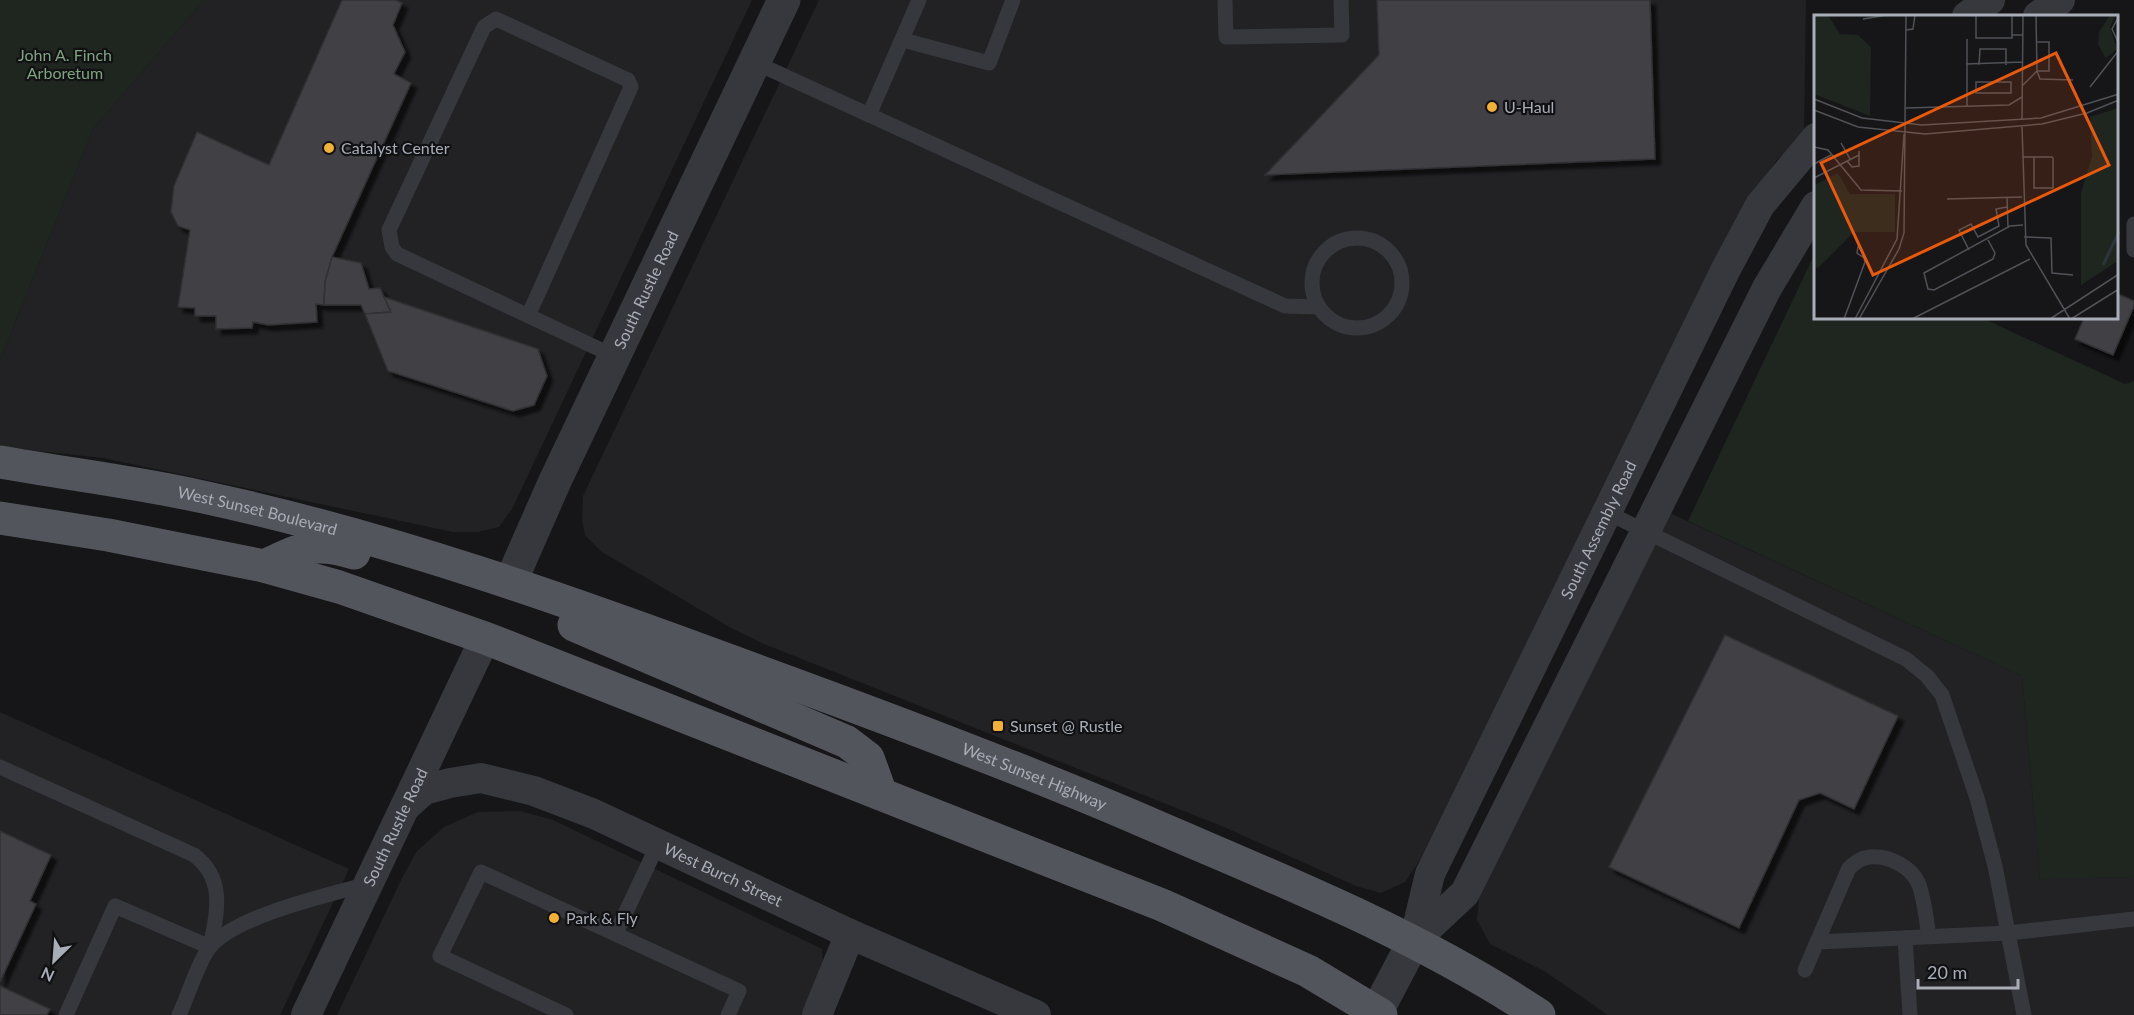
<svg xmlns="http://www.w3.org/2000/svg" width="2134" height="1015" font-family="Lato,sans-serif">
<defs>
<filter id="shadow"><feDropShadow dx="5.5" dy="5.5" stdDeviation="1.5" flood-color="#0009"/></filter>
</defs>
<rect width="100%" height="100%" fill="#161618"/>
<!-- built -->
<g fill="#222225">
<polygon points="204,0 752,0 512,509 499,527 478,532 453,532 103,458 0,447 0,360 93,129"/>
<polygon points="819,0 1806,0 1804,132 1776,161 1750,199 1440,821 1420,860 1405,882 1381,893 1356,886 1224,827 764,644 733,629 602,552 585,535 582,519 583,496"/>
<polygon points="1670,513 2022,676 2040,878 2134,877 2134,1015 1608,1015 1544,971 1490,944 1477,920 1479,899"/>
<polygon points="0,712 349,869 280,1015 0,1015"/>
<polygon points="520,811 553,820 822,949 823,966 806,1015 337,1015 402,878 417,851 444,827 478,812"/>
</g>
<!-- green -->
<g fill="#1e261f">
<polygon points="0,0 204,0 93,129 0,360"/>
<polygon points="1816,251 1816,318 1982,318 2125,384 2134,381 2134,877 2040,879 2022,676 1688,521"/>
</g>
<!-- building -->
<g fill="#404145" stroke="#303034" stroke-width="1.5" filter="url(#shadow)">
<polygon points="342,0 395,0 402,3 393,25 405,52 394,74 411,83 332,257 325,282 324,305 316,304 317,322 268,325 253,322 252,328 216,329 216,316 195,316 195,308 178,307 190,230 178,226 171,212 174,186 197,132 269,165"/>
<polygon points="1377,0 1650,0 1655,159 1265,175 1379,55"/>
<polygon points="332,257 361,263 369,289 380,288 391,312 365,314 361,305 324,305 325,282"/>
<polygon points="2118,294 2134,301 2134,306 2113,355 2075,339 2084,318 2118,318"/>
<polygon points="384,297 538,349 547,376 534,405 513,411 388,371 365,314 391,312"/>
<polygon points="1725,635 1898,716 1854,809 1820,793 1799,800 1739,928 1609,867"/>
<polygon points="0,831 51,855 30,901 36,904 0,982"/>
<polygon points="0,986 50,1009 47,1015 0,1015"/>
</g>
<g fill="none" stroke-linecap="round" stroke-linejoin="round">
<!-- service -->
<g stroke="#37383d" stroke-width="15">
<polyline points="1225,0 1226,37 1342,35 1341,0"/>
<polyline points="903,40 989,63 1013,0"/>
<polyline points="754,62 1285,306 1318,307"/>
<polyline points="869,115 919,0"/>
<polyline points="2134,224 2134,250"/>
<circle cx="1357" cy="283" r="45"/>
<polyline points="528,316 631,87 628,80 496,19 484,27 389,230 392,247 397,254 614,356"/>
<polyline points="1606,512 1906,659 1927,676 1942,695 1977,798 1995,866 2024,1015"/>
<path d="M0 767 194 855C226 879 217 913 210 947L115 906 66 1015"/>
<polyline points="616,933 658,844"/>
<polyline points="1905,938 1910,1015"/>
<polyline points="1817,942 2008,933 2134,919"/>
<path d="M1805 970 1849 868C1854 864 1859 859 1865 858 1885 853 1912 866 1919 885 1925 901 1926 920 1929 936"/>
<path d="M179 1015C187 998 199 960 210 947 235 916 328 895 368 884"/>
<polyline points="566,1015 440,956 481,872 739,991 728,1015"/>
</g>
<!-- minor -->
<g stroke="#37383d" stroke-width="30">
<polyline points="1967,16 1990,0"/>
<polyline points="2038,16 2060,0"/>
<path id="s1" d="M406 806 424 790 450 783 481 778 534 791 594 814 850 934 1036 1015"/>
<path id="s2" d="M1414 941 1430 874 1725 271 1760 205 1816 138"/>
<polyline points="1414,941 1465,893 1767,288 1816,206"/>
<path id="s3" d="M306 1015 485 638"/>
<polyline points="817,1015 850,934"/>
</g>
<!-- tertiary -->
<g stroke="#37383d" stroke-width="33">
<path id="s4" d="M511 581 555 481 784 0"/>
<polyline points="1375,1015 1414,941"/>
</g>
<!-- primary -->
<g stroke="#53555c" stroke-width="33">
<path id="s5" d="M0 462C68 474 136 482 203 497 389 537 569 601 747 667 876 714 1005 762 1132 816 1270 876 1413 931 1539 1015"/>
<polyline points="0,518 108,535 264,566 339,587 485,638 1162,905 1308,971 1381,1015"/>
<path d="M264 566C302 549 313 540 354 553"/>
<polyline points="574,625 847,742 868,758 881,794"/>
</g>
</g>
<!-- markers -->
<g fill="#f2b134" stroke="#111113" stroke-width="2">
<circle cx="1492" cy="107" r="6"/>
<circle cx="329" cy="148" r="6"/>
<rect x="992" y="720" width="12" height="12" rx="3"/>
<circle cx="554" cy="918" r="6"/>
</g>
<g text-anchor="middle" stroke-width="4.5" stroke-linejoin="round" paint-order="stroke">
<!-- park labels -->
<g font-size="16" fill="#7fa381" stroke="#111113">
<text x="65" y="61">John A. Finch<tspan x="65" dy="18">Arboretum</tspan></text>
</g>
<!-- poi labels -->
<g font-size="16" fill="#a8adb8" stroke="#111113" text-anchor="start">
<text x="1504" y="113">U-Haul</text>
<text x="341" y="154">Catalyst Center</text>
<text x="1010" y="732">Sunset @ Rustle</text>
<text x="566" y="924">Park &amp; Fly</text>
</g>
<!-- street labels -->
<g font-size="16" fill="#a8adb8" stroke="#111113">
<text dy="6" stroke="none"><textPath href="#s4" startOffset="321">South Rustle Road</textPath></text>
<text dy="6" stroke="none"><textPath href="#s5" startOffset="262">West Sunset Boulevard</textPath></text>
<text dy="6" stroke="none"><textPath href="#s2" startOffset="452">South Assembly Road</textPath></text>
<text dy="6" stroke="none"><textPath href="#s5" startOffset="1084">West Sunset Highway</textPath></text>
<text dy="6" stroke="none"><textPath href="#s3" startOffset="208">South Rustle Road</textPath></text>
<text dy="6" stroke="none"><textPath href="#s1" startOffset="344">West Burch Street</textPath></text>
</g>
</g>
<!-- overview -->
<g transform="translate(1814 15)">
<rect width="304" height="304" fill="#161618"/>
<path d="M0 0H14L26 19 44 20 57 32 56 101 0 79ZM296 0H302L296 12 303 34 292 43 284 30 285 17ZM304 93V246L267 270V178L278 141 276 102ZM24 158 36 179H81V217H40L4 253 0 252V170Z" fill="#1e261f"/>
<path fill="none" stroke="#2c353c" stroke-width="3" d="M289 250 305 217"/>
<path fill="none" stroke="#505258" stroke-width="1.5" d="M162 0V23H198V20M198 0V20H209M305 1 298 14 305 29M49 4 73 0M92 15 99 14 101 0M222 27H235V56H223L226 64 259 65M152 49 209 47M165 50 166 34H192V50M162 67H197V78H162ZM208 71 223 56 222 0M276 72 305 35M0 84 48 103 108 110 227 103 305 79M153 91V24M92 93 195 90 208 82M0 95 44 112 111 119 228 109 273 98 305 85M208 104 209 0M208 112 212 230 256 304M27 128 36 144M0 132 14 135 47 175 88 176M209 142H238L239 143V173H220V142M33 146 38 152 45 151V136M0 149 17 140M0 163 45 140M193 182 194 213M133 184 208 182M210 222 237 223 238 258 259 260M174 225 181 238 179 244 120 275 114 274 110 258 196 211 209 210M155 235 145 215 157 209 164 222 185 211 182 194 193 192M30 304 51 247 47 233 44 232 43 238 50 243M41 304 83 224 90 119M45 304 85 234 90 218 92 0M98 304 216 244M236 304 305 259M257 304 305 274"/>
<path fill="#e8590c" fill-opacity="0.15" stroke="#e8590c" stroke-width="3" d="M242 38 295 150 59 260 7 148Z"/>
<rect width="304" height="304" fill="none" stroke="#a8adb8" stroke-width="3"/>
</g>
<!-- north arrow -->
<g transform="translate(54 961) rotate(205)" stroke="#111113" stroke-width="4.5" paint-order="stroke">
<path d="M0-4.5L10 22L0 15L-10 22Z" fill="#a8adb8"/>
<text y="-9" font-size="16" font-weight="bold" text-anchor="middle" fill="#a8adb8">N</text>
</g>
<!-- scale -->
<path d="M1918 979v9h100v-9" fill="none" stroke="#a8adb8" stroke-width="3"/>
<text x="1927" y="979" font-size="18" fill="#a8adb8" stroke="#111113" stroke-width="4.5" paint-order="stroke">20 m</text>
</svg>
